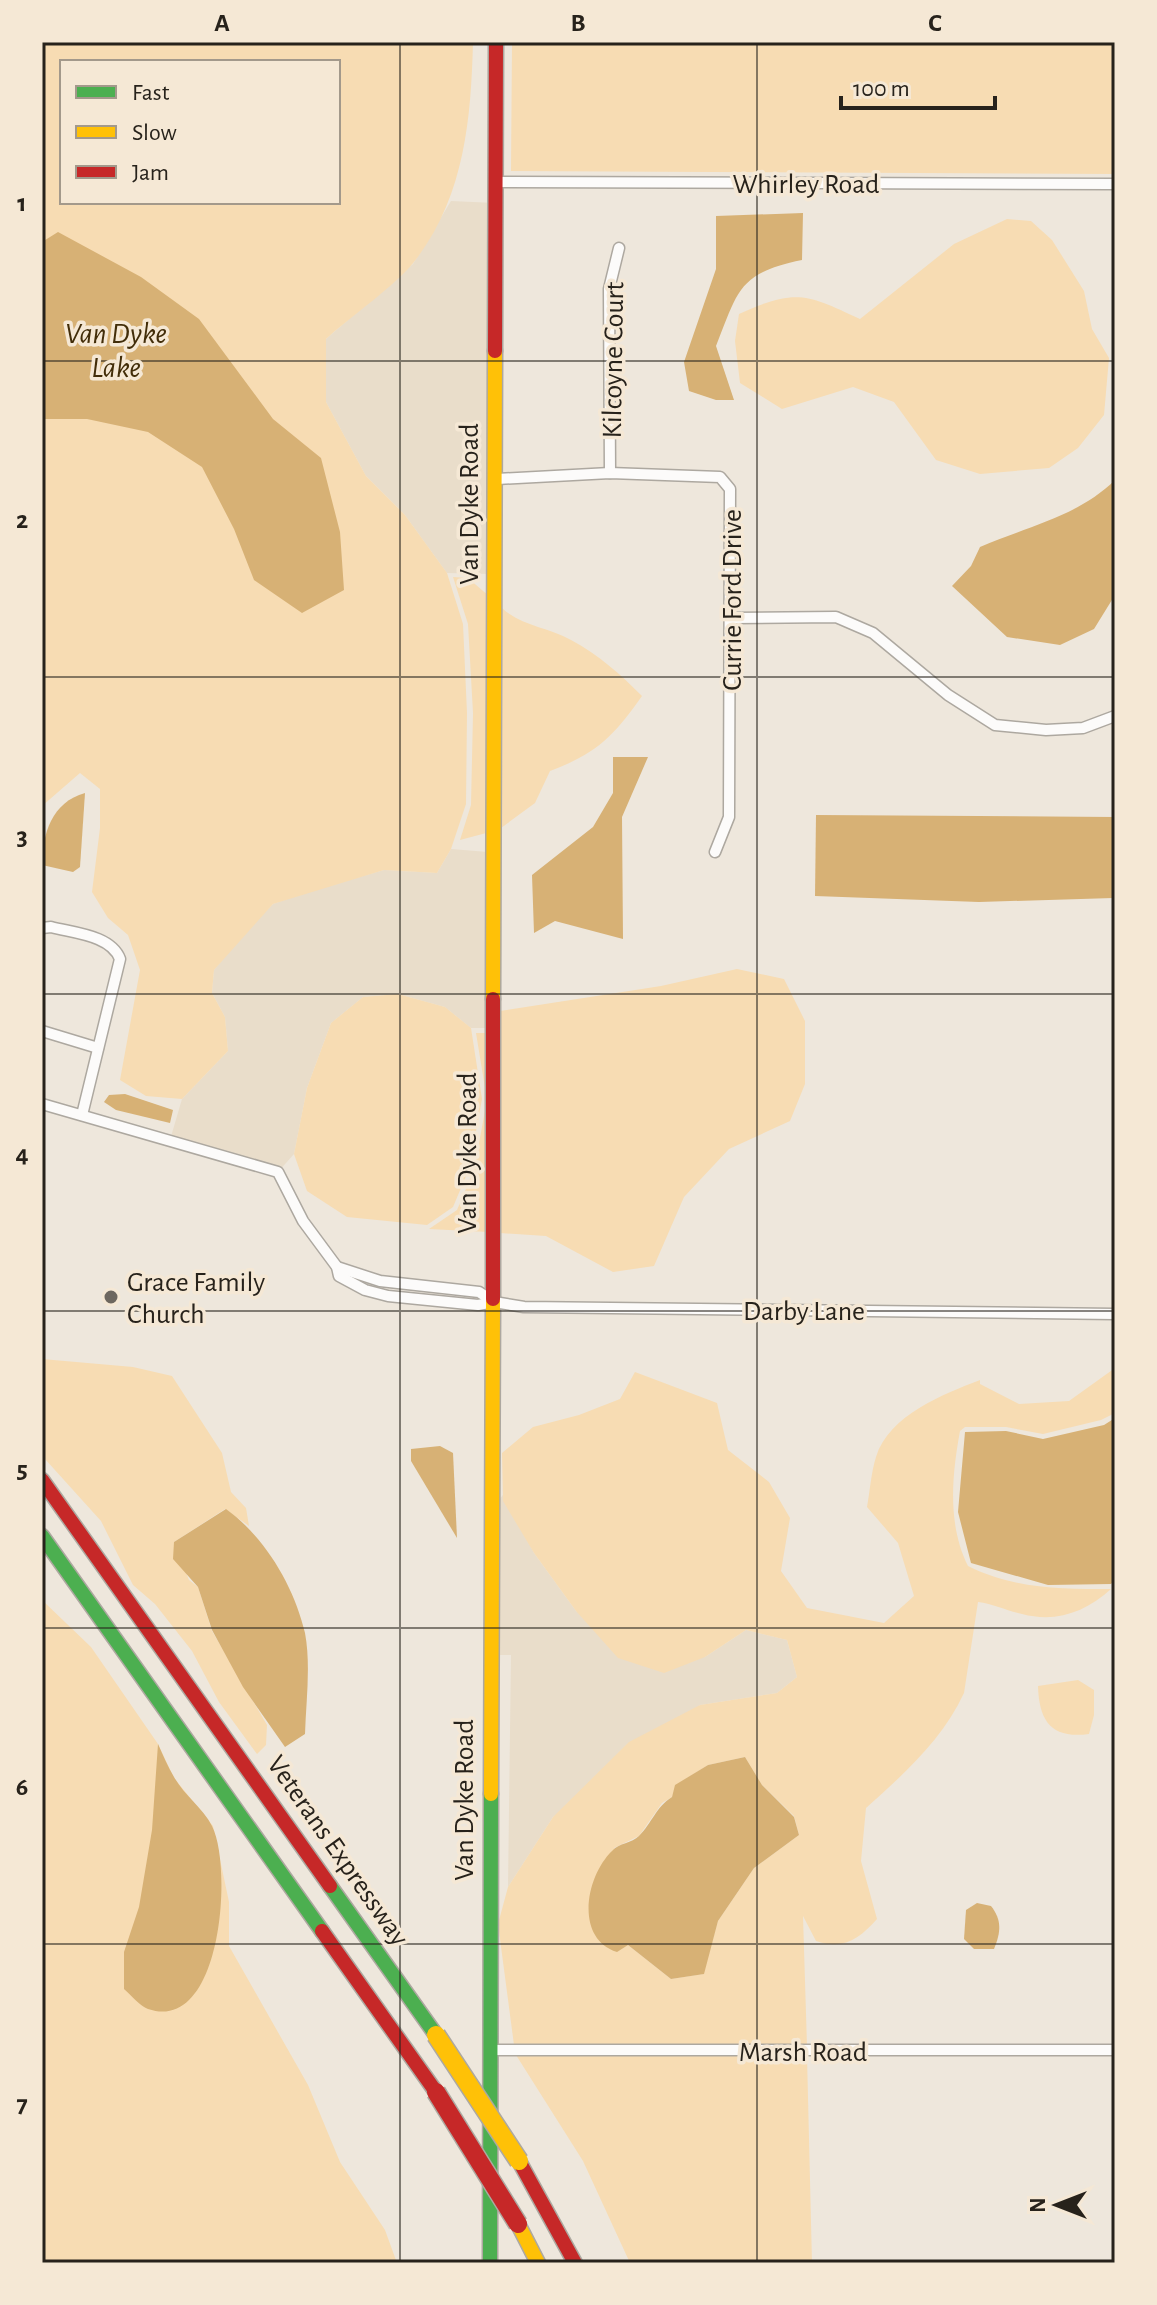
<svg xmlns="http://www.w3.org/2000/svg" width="1157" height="2305" font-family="'Alegreya Sans',sans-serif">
<rect width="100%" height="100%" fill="#eee7dc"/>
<!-- built -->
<g fill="#e9ddca">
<polygon points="451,201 495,203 490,574 447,573 405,515 366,476 326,402 326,339 413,264"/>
<polygon points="451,849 488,852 489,1028 471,1028 445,1007 398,994 363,997 331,1023 307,1088 294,1154 278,1172 170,1140 182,1099 228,1051 225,1017 212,993 214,970 243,934 273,904 308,892 384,870 437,873"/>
<polygon points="503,1495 534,1553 576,1611 705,1657 746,1630 787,1640 797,1677 777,1693 700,1705 553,1817 508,1887 511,1655 497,1655 497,1502"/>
</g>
<!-- green -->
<g fill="#f7dcb3" fill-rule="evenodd">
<path d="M42 42H473C471 121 464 198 414 262 397 284 349 318 326 339V402L366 476 405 515 447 573 463 624 467 713 466 804 451 849 437 873 384 870 273 904 214 970 212 993 225 1017 228 1051 182 1099 146 1096 120 1080 140 970 128 935 108 918 92 892 100 828V789L80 773 42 806ZM62 62H338V202H62Z"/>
<polygon points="512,42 1115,42 1115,174 511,171"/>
<path d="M1007 219 1031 221 1052 240 1084 291 1092 329 1109 358 1104 415 1078 448 1049 468 980 474 936 460 894 402 853 387 782 409 740 383 735 341 739 314C796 288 807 294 860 319L954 244Z"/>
<polygon points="453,577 468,578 490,597 490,832 460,840 471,805 473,713 468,624"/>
<path d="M502 608C521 626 548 627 571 640 599 655 620 674 642 696 614 736 596 754 550 771L535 803 501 828Z"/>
<polygon points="737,969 784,979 805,1021 805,1084 790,1121 729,1149 684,1197 654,1266 613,1272 546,1236 500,1233 500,1011 661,986"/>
<polygon points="398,994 445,1007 471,1028 482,1099 469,1169 453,1207 427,1225 347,1217 307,1191 294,1154 307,1088 331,1023 363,997"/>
<polygon points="476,1033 488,1033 488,1232 429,1229 457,1210 474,1170 487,1100"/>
<polygon points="42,1359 133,1367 172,1376 222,1453 231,1492 246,1508 249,1526 225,1509 174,1542 189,1580 198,1587 212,1631 267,1725 266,1745 257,1754 219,1702 192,1651 155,1604 133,1585 101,1521 45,1459"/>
<path d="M1115 1368V1413L1101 1420 1043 1434 1006 1427H965L960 1431C952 1475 947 1524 968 1566 1014 1589 1061 1589 1111 1589 1086 1612 1056 1623 1022 1614 1007 1611 994 1604 978 1602L964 1693C943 1739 903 1775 866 1808L861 1861 877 1919C859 1939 844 1950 816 1941L803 1916 807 2046 514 2045 498 1924 508 1887 553 1817 629 1742 700 1705 777 1693 797 1677 787 1640 746 1630 705 1657 664 1673 618 1658 576 1611 534 1553 503 1501 502 1453 533 1427 579 1415 620 1399 635 1372 717 1403 728 1450 769 1482 790 1518 781 1571 807 1608 884 1623 914 1596 898 1543 867 1507C870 1491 871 1473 876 1457 889 1415 944 1394 980 1380V1384L1019 1404 1069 1401ZM745 1757 762 1785 794 1816 799 1835 754 1868 718 1921 703 1974 671 1979 628 1945 614 1848 639 1836 662 1803 672 1797 676 1785 708 1765Z"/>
<polygon points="42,1600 91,1647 158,1744 174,1778 213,1826 229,1902 229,1946 308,2085 340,2162 385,2230 397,2263 42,2263"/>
<path d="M1078 1680 1094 1690V1715L1089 1734C1052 1739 1039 1722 1038 1686Z"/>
<polygon points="516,2055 807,2056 812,2263 630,2263 583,2161"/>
</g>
<!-- water -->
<g fill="#d7b175">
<path d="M803 213 802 260C738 273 738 291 716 346L734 400H716L689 391 684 362 716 269V216Z"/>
<polygon points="58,232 141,277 199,319 273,419 321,458 340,532 344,590 302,613 254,580 234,529 202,467 148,432 87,419 42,419 42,242"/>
<path d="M1115 480V595L1094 629 1060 645 1007 637 952 586 971 566 980 547C1028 526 1077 517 1115 480Z"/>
<polygon points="613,757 648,757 622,817 623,939 555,921 534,933 532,875 593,827 613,793"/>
<path d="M85 793 80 867 73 872 42 865C42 834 52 802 85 793Z"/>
<polygon points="816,815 1115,817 1113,898 979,902 815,896"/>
<polygon points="125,1094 173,1110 170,1123 116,1110 104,1102 109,1095"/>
<polygon points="1115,1418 1115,1580 1111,1584 1048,1585 971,1563 958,1512 965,1432 1006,1431 1043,1439 1104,1425"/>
<polygon points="440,1446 453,1453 457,1538 411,1461 411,1449"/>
<path d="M226 1509C265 1537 294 1586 305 1633 311 1665 306 1702 305 1734L285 1747 243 1687 212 1630 198 1587 173 1559 174 1542Z"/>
<path d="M158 1744C163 1755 168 1767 174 1777 184 1795 203 1808 212 1826 233 1867 222 2034 148 2009 140 2006 131 1995 124 1989V1952L139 1907 152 1830Z"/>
<path d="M745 1757 762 1785 794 1817 799 1835 754 1868 718 1921 704 1974 671 1979 628 1945 617 1952C574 1938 586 1876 612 1851 619 1843 632 1843 639 1836 652 1823 656 1807 672 1797L675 1785 708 1765Z"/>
<path d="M977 1903 991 1906C1002 1920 1001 1932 994 1949H974L964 1939 966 1910Z"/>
</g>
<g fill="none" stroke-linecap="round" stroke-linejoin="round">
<!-- street casing -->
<g stroke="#ada8a0" stroke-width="13">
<g id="street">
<polyline points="497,182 1115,184"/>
<polyline points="610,473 609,289 619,248"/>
<polyline points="497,479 610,473 720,477 730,489 729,817 715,852"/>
<polyline points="732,618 836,617 873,633 948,695 995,725 1046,730 1083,728 1115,716"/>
<path d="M42 928 51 927C73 933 111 935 120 959L82 1115"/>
<polyline points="42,1031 98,1048"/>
<polyline points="42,1104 278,1172 303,1221 337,1267 339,1276 365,1290 388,1296 478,1305 494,1302"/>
<polyline points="337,1267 380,1281 479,1292 494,1302 524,1307 1115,1314"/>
<polyline points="491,2050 1115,2050"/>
</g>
</g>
<!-- fast casing -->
<g stroke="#ada8a0" stroke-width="17">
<g id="fast">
<polyline points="42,1536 322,1931"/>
<polyline points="330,1886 436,2035"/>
<polyline points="490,2263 491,1794"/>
</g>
</g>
<!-- slow casing -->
<g stroke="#ada8a0" stroke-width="17">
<g id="slow">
<polyline points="493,999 495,351"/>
<polyline points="491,1794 493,1299"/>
<polyline points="518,2224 538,2263"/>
</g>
</g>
<!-- jam casing -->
<g stroke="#ada8a0" stroke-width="17">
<g id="jam">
<polyline points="495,351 496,42"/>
<polyline points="493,1299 493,999"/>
<polyline points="42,1480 330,1886"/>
<polyline points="322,1931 436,2092"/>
<polyline points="519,2161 575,2263"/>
</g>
</g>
<!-- street -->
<use href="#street" stroke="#fcfbfa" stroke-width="10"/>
<!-- fast -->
<use href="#fast" stroke="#4caf50" stroke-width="14"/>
<!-- slow -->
<use href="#slow" stroke="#ffc107" stroke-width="14"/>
<!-- jam -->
<use href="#jam" stroke="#c62828" stroke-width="14"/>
<!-- slow-bridge casing -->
<g stroke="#ada8a0" stroke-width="21" stroke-linecap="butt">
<polyline id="slow-bridge" points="436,2035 519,2161"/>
</g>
<!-- jam-bridge casing -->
<g stroke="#ada8a0" stroke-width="21" stroke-linecap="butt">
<polyline id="jam-bridge" points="436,2092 518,2224"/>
</g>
<!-- slow-bridge -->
<use href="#slow-bridge" stroke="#ffc107" stroke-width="18"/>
<!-- jam-bridge -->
<use href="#jam-bridge" stroke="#c62828" stroke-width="18"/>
</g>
<!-- grid -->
<path fill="none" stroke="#27221b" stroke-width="2" stroke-opacity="0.55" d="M400 42V2263M757 42V2263M42 361H1115M42 677H1115M42 994H1115M42 1311H1115M42 1628H1115M42 1944H1115"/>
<!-- markers -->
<circle fill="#6d675f" stroke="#f5e8d5" stroke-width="3" cx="111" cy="1297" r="8"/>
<g text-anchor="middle" stroke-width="7" stroke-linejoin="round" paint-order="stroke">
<!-- street labels -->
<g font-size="28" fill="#27221b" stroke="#f5e8d5">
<text x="806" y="193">Whirley Road</text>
<text transform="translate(612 360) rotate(-89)" y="10">Kilcoyne Court</text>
<text transform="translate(468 504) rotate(-90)" y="10">Van Dyke Road</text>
<text transform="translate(731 600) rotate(-90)" y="10">Currie Ford Drive</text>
<text transform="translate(466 1153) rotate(-90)" y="10">Van Dyke Road</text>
<text x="804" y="1320">Darby Lane</text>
<text transform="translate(463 1800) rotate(-90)" y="10">Van Dyke Road</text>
<text transform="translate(339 1850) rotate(55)" y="10">Veterans Expressway</text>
<text x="803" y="2061">Marsh Road</text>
</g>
<!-- poi labels -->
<g font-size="28" fill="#27221b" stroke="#f5e8d5" text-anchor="start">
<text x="127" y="1291">Grace Family<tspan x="127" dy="32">Church</tspan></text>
</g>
<!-- water labels -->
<g font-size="30" font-style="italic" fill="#422d09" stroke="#f5e8d5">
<text x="116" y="343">Van Dyke<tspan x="116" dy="34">Lake</tspan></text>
</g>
</g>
<!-- border -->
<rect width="1157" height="2305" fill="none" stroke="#f5e8d5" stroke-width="88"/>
<!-- legend -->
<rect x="60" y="60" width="280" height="144" fill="#f5e8d5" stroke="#a3998b" stroke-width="2"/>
<rect x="76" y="86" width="40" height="12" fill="#4caf50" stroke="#a3998b" stroke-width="2"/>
<text x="132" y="100" font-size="24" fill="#27221b">Fast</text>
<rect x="76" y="126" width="40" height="12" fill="#ffc107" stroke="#a3998b" stroke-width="2"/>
<text x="132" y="140" font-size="24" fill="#27221b">Slow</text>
<rect x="76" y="166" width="40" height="12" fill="#c62828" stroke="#a3998b" stroke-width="2"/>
<text x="132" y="180" font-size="24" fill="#27221b">Jam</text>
<!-- north arrow -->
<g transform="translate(1057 2205) rotate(270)" stroke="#f5e8d5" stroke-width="6" paint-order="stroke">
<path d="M0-6L14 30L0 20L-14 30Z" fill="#27221b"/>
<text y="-12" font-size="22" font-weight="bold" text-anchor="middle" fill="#27221b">N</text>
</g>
<!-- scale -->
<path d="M841 96v12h154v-12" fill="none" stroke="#27221b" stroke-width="4"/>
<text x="853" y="96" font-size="24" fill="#27221b" stroke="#f5e8d5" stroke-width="6" paint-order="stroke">100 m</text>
<rect x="44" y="44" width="1069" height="2217" fill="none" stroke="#27221b" stroke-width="3"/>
<g font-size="26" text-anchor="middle" font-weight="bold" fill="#27221b">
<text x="222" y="31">A</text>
<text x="578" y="31">B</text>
<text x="935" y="31">C</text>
<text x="22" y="211">1</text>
<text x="22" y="528">2</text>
<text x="22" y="845">3</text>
<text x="22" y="1162">4</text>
<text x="22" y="1478">5</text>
<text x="22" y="1795">6</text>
<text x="22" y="2112">7</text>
</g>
</svg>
